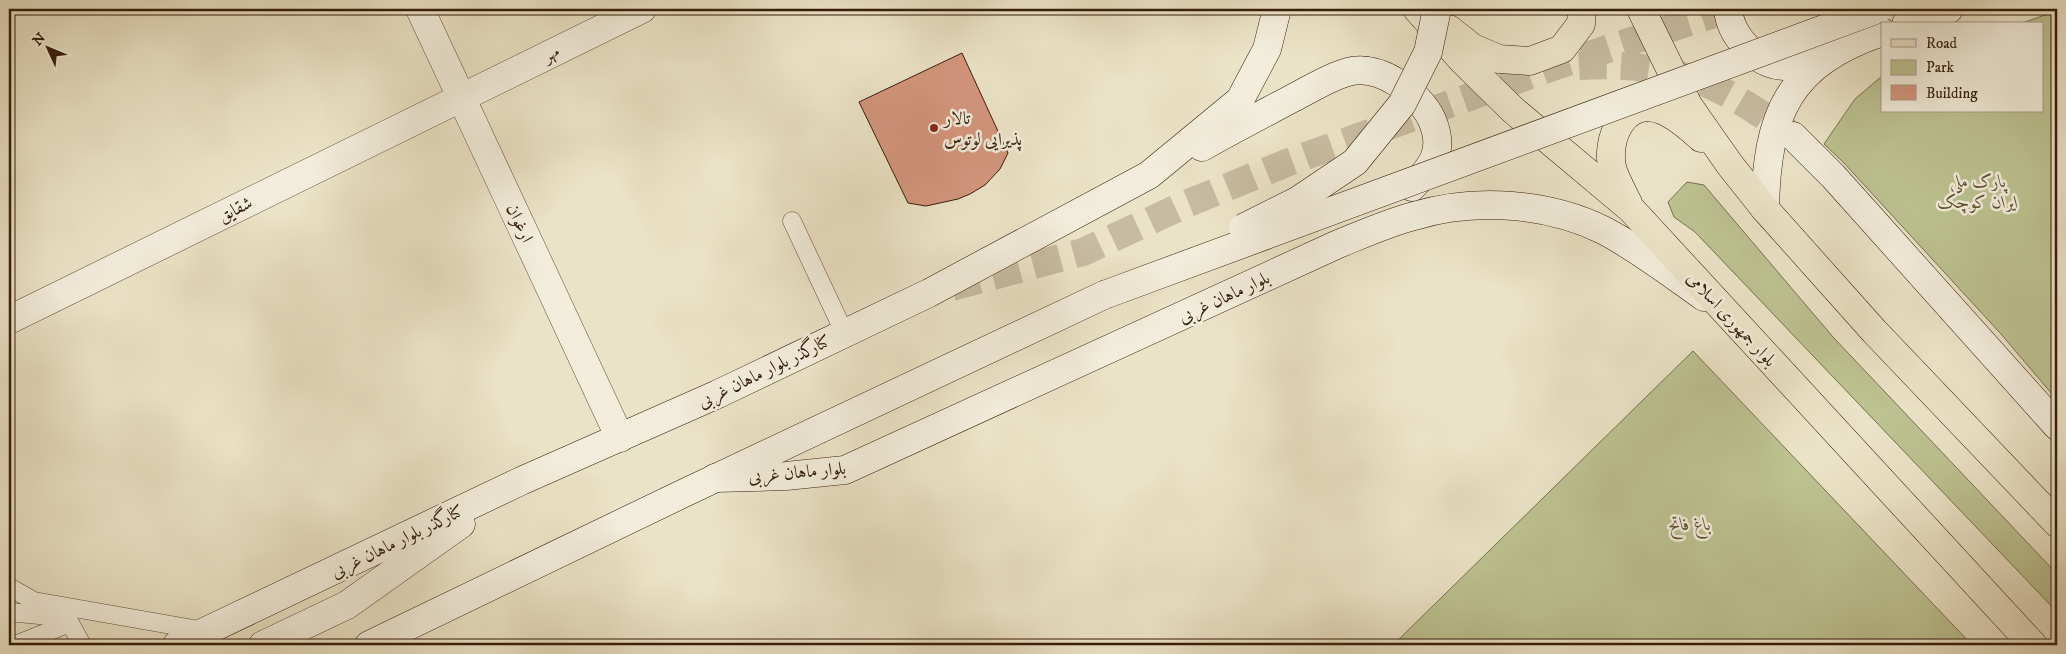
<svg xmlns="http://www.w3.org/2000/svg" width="2066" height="654" font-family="'IM FELL DW Pica',Amiri,serif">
<rect width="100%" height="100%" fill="#ebe3c7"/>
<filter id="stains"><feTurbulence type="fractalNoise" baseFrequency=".004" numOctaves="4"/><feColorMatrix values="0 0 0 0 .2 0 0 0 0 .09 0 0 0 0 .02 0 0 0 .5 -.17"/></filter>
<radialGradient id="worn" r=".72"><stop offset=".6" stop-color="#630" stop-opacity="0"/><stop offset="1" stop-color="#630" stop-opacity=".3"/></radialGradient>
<!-- green -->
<g fill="#bdc291" stroke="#79704e">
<polygon points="2057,11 2057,400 2001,334 1843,162 1824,144 1855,99 1882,76 1882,111 2042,111 2042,24 2019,24"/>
<polygon points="1687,182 1704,185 1833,337 2057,574 2057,612 1695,232 1674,217 1668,202"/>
<polygon points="1693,351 1972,645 1393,645"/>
</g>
<!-- building -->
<polygon fill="#d4967d" stroke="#351d0a" points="962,53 1008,153 1000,169 985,185 970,194 958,199 926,206 908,203 859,102"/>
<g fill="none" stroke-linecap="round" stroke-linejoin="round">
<!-- secondary-tunnel -->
<g stroke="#c7bba1" stroke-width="28" stroke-dasharray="28 14" stroke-linecap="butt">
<path d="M1579 66C1623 63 1677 69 1718 89 1745 102 1769 120 1793 136"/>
<polyline points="952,287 1083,252 1186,204 1289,162 1550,68 1729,9"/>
</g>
<!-- service casing -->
<g stroke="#624e39" stroke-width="19">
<g id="service">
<polyline points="792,221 844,332"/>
<polyline points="9,587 34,601 205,631"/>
<polyline points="9,612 49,616 70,623 82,645"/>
<polyline points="15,645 70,623"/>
</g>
</g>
<!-- minor casing -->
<g stroke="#624e39" stroke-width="29">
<g id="minor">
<polyline points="420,9 620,438"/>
<polyline points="9,320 642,9"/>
</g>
</g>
<!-- secondary casing -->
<g stroke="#351d0a" stroke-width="29">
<g id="secondary">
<path d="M1728 9C1730 35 1756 65 1784 66 1796 67 1811 61 1822 57"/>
<polyline points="1906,24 1949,9"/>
<polyline points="1793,136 1833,176 2057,426"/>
<path d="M1202 147C1232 130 1263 114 1293 98 1311 89 1329 77 1348 72 1379 63 1420 93 1432 120 1445 150 1433 166 1412 187"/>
<path d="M1765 209C1767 114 1788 64 1882 32"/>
<path d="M715 478 786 476 845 470 1336 245C1361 235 1387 223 1414 216 1474 198 1546 202 1603 230 1636 247 1673 275 1704 297"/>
<polyline points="177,645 521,481 718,394 929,293 1149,175 1240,100 1267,49 1277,9"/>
<polyline points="263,645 347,605 461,524"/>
<polyline points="369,645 682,494 1104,295"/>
</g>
</g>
<!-- primary casing -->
<g stroke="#351d0a" stroke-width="29">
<g id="primary">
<polyline points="1417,9 1462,60 1513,110 1631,209 2033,645"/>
<polyline points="1641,9 1688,105 1730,165 1765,209 1874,331 2057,523"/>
<polyline points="1449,29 1473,48 1499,59 1530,61 1562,49 1581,24 1582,9"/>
<path d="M1628 203C1623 193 1617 182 1613 171 1604 139 1625 94 1664 111 1678 117 1690 128 1701 138"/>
</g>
</g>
<!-- service -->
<use href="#service" stroke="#f2eddb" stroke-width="18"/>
<!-- minor -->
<use href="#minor" stroke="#f2eddb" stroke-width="28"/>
<!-- secondary -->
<use href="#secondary" stroke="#f2eddb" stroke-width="28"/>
<!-- primary -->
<use href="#primary" stroke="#ebe3c7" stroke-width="28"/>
<!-- secondary-bridge casing -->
<g stroke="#351d0a" stroke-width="29" stroke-linecap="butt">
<g id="secondary-bridge">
<polyline points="1243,228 1297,201 1355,162 1402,104 1428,52 1437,9"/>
<polyline points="1104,295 1878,9"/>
</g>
</g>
<!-- secondary-bridge -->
<use href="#secondary-bridge" stroke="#f2eddb" stroke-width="28"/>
</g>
<!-- markers -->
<circle fill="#8f2418" stroke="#f2eddb" stroke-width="2" cx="934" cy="128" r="5"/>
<g text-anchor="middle" stroke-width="5" stroke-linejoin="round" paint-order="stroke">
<!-- street labels -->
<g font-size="18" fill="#351d0a" stroke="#f2eddb">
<text transform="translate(551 53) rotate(-26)" y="6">مهر</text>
<text transform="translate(235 209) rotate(-26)" y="6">شقایق</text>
<text transform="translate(520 223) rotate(65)" y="6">ارغوان</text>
<text transform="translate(1224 297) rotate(-25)" y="6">بلوار ماهان غربی</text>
<text transform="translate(1732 319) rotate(47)" y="6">بلوار جمهوری اسلامی</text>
<text transform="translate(764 371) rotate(-26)" y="6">کنارگذر بلوار ماهان غربی</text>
<text transform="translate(797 472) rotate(-5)" y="6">بلوار ماهان غربی</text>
<text transform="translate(397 541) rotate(-26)" y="6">کنارگذر بلوار ماهان غربی</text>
</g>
<!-- poi labels -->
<g font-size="18" fill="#351d0a" stroke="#f2eddb" text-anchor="start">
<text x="944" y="124">تالار<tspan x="944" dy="21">پذیرایی لوتوس</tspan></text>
</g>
<!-- park labels -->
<g font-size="18" font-style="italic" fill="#5e4f32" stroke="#f2eddb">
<text x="1978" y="187">پارک ملی<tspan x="1978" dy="21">ایران کوچک</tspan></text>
<text x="1690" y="530">باغ فاتح</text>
</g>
</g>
<!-- margin -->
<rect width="2066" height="654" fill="none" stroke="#ebe3c7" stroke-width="30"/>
<rect x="10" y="10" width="2046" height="634" fill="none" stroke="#351d0a" stroke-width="2.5"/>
<rect x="15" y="15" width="2036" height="624" fill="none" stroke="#351d0a"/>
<!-- legend -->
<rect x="1881" y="22" width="162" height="90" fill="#f2eddb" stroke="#a69a87"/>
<rect x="1891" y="39" width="25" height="8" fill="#ebe3c7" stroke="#a69a87"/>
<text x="1926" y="48" font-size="15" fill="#351d0a">Road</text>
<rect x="1891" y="60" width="25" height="15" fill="#bdc291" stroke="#a69a87"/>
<text x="1926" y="72" font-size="15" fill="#351d0a">Park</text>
<rect x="1891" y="85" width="25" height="15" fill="#d4967d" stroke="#a69a87"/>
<text x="1926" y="98" font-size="15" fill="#351d0a">Building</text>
<!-- north arrow -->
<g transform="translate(48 48) rotate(314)" stroke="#f2eddb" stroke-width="4" paint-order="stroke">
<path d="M0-4L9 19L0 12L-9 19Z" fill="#351d0a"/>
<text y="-8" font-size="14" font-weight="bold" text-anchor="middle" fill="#351d0a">N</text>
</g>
<rect width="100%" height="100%" filter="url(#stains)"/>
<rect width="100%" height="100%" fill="url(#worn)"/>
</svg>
